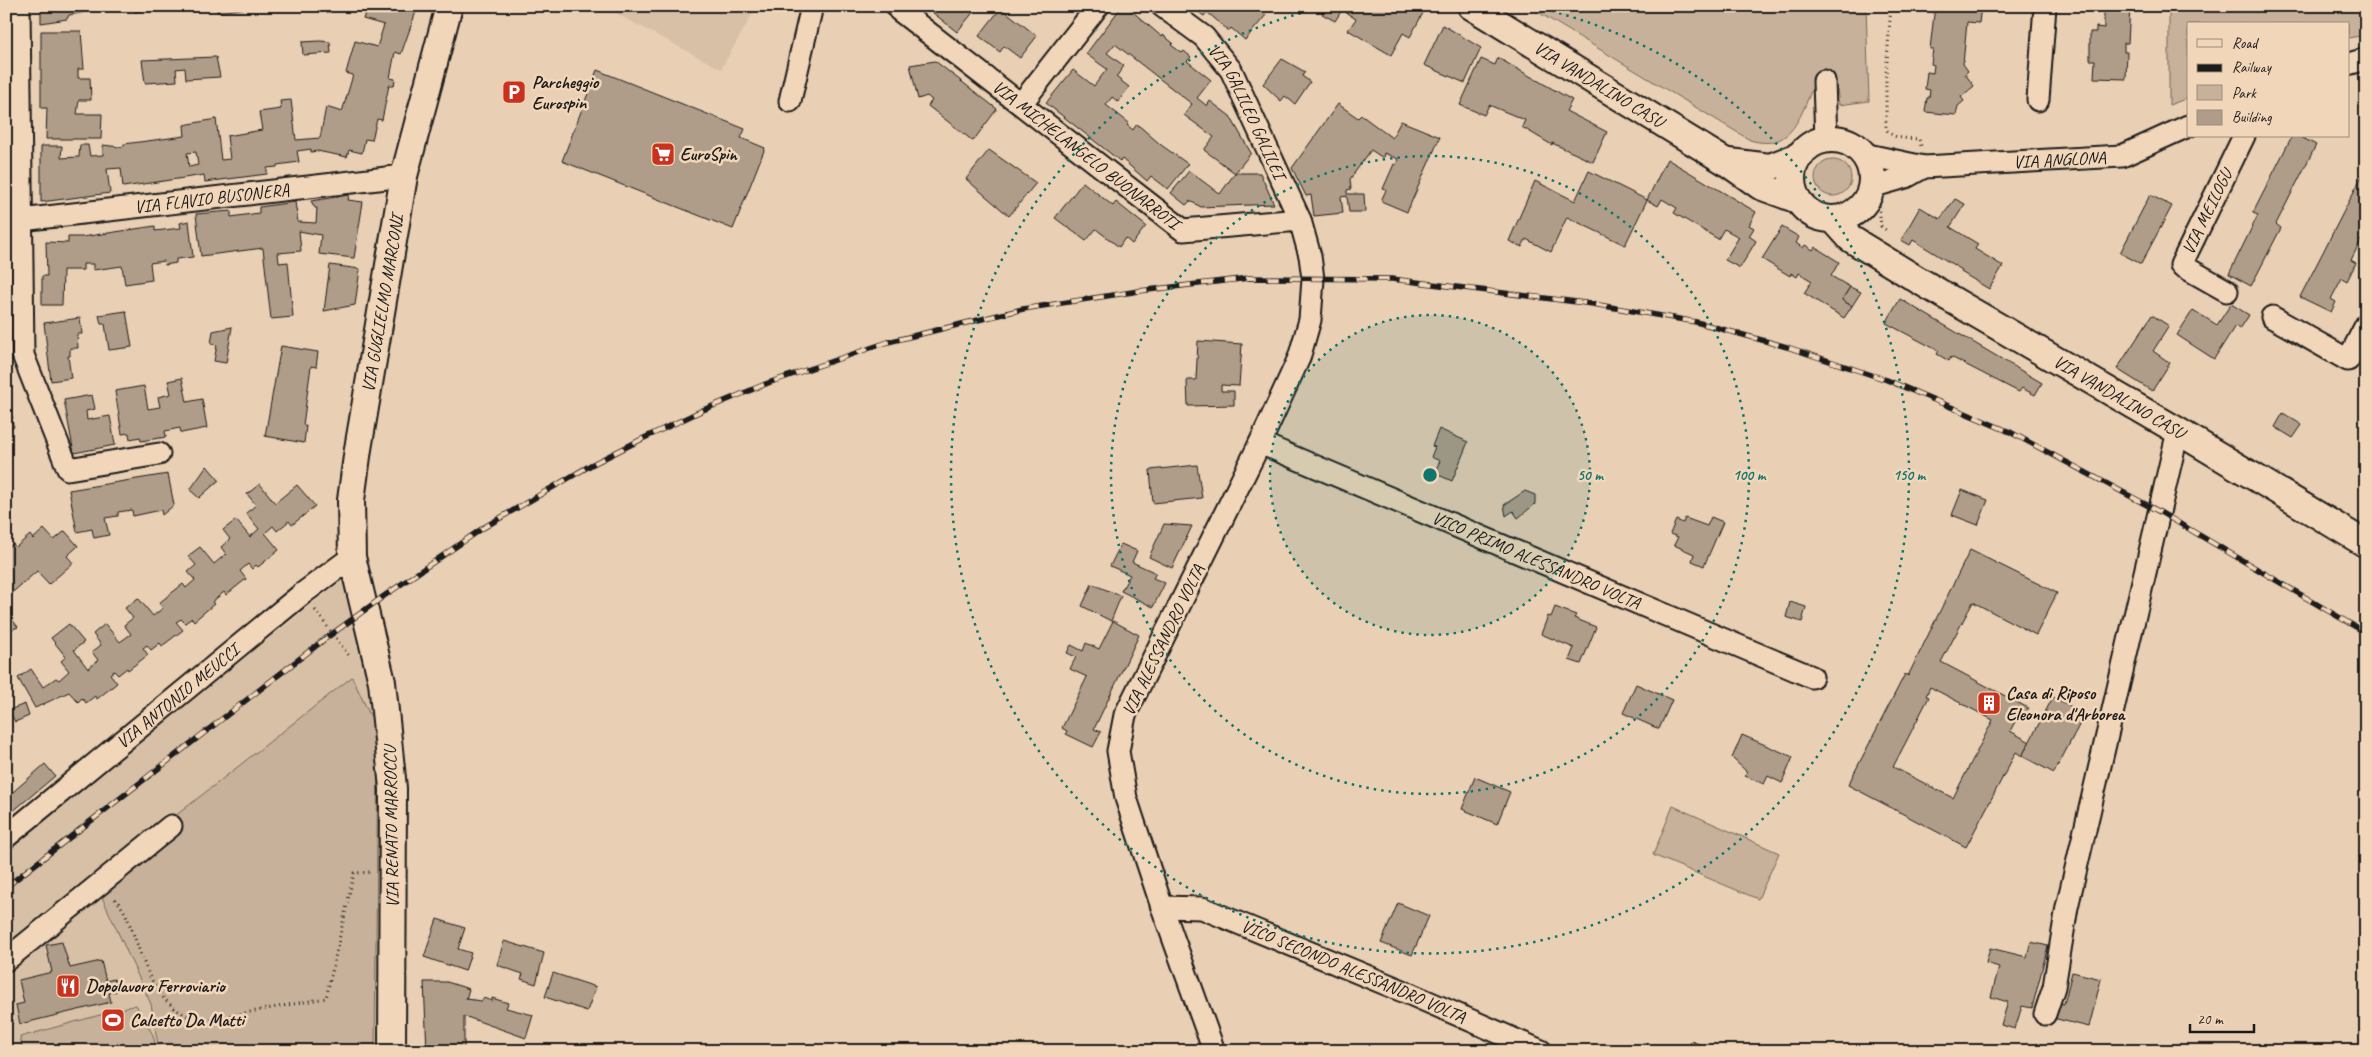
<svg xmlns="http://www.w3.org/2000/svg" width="2372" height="1057" font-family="Caveat,sans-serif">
<rect width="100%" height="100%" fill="#e9cfb3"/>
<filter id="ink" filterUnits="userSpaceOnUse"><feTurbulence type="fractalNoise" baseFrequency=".02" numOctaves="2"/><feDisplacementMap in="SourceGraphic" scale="10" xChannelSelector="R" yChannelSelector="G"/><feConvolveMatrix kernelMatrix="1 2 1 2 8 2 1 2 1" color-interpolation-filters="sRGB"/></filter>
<g filter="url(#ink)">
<!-- built -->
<g fill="#d8c0a6">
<polygon points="602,6 757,6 721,69"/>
<polygon points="347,576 361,631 380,753 380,1051 6,1051 6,848"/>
</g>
<!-- green -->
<g fill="#c7b19a" stroke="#72665b">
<path d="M1528 6H1866L1869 101 1839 105 1836 80 1815 82C1801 113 1793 153 1750 140Z"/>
<polygon points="2169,6 2366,6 2366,35 2348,38 2348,24 2188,24 2188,98 2169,105"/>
<circle cx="1833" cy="178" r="18"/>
<polygon points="352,677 378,732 375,1051 159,1051 151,1004 100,893 146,839"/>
<polygon points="1673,806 1779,853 1758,899 1653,855"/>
<polygon points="136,1005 153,1035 157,1051 23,1051 20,1037"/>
</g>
<!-- building -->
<g fill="#b09d89" stroke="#1c1c1c" fill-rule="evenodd">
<polygon points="6,6 8,54 6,54"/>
<polygon points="41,6 109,6 109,8 69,15 67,19 41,23"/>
<polygon points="135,6 164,6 135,12"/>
<polygon points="217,6 249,6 249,8 217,12"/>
<path d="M368 6H418L401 54 395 52 390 78 395 79 394 86 389 85 382 120 377 119 372 140 365 139 362 153 349 150 347 157 317 151 311 152V149L297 151 299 162 277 165V167L267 168V174L205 182 204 175 123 187 121 168 107 169 110 193 41 202V146H62L61 158 79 157 80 145H88L90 156 103 155V145L119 147 124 146V144L185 136 184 125 216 119 221 160 230 159 227 136 262 130 259 112 281 109 280 101 291 100 296 140 320 138 326 107 342 112 353 75 346 73 355 41 377 47 384 25 363 19ZM196 152 198 165 189 167 187 153Z"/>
<polygon points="928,6 970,6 975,10 957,32 927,8"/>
<polygon points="1122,6 1126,6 1162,37 1163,35 1173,43 1171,45 1182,53 1184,51 1191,57 1187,61 1211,80 1197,98 1207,106 1210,101 1230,116 1251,153 1235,173 1260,173 1274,204 1201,207 1190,201 1186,205 1171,193 1189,171 1220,194 1235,173 1204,150 1214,137 1184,115 1192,104 1115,44 1107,53 1124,66 1116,77 1129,87 1118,102 1112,97 1106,105 1129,123 1127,125 1133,130 1137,124 1161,145 1188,164 1168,189 1151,176 1147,181 1122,159 1120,161 1046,103 1073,70 1094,86 1107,69 1086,54"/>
<polygon points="1190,6 1255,6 1266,15 1245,40 1231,28 1229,31 1207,12 1204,16"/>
<polygon points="1327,6 1416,6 1424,11 1410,37 1403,33 1391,55 1348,30 1356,19 1342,10 1335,21 1322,14"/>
<polygon points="1935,6 1981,6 1979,23 1967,22 1963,64 1968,71 1965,74 1974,86 1961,97 1964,101 1958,106 1956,115 1925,112 1927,98 1929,98 1930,90 1925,89 1927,72 1933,73 1934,65 1931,64 1933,49 1930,49"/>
<polygon points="2104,6 2130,6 2128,43 2124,43 2124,52 2127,52 2126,79 2094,78 2095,60 2090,60 2090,32 2096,32 2096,27 2104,28"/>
<polygon points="1001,8 1037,36 1020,58 1004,46 1000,52 979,36"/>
<polygon points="1443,25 1481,48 1465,83 1424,65"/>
<polygon points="41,31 81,31 84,69 78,69 78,78 90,78 91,100 79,100 77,114 102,114 101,139 46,139 47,108 41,108"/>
<polygon points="320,41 330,42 331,53 303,55 302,42"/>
<polygon points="216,57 220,77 186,79 185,68 176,69 177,81 145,83 142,60"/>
<polygon points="1498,58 1572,100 1566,111 1607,132 1593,162 1552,143 1552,145 1522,127 1525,120 1489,105 1484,115 1460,105 1481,59 1495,65"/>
<polygon points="1282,59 1305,72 1302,76 1310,82 1295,104 1285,96 1281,101 1263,84"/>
<polygon points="935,61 997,109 973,141 928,106 932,100 927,96 918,99 910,65"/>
<polygon points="597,70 745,129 741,138 765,148 733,229 562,161"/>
<polygon points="1338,104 1358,118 1361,115 1392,138 1401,121 1440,137 1407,212 1381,201 1386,190 1383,189 1394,164 1396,165 1398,159 1384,153 1383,158 1371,150 1350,179 1351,189 1347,190 1347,194 1364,194 1365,212 1349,212 1347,196 1341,197 1343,213 1314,216 1311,195 1306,196 1292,168"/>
<polygon points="2292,136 2299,136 2316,145 2276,224 2281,228 2251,286 2229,274 2258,215 2253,213"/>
<polygon points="989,150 1036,183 1009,216 966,179"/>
<polygon points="1667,159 1756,212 1749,225 1754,228 1749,236 1756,241 1740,268 1725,260 1739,237 1724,229 1718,239 1674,213 1677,208 1662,199 1658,206 1647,200"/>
<polygon points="2366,168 2366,242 2361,240 2351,260 2356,263 2347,281 2342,278 2331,299 2336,302 2331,312 2300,297"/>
<polygon points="1589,171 1647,200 1625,245 1567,217 1551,252 1526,239 1522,247 1509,241 1535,181 1575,201"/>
<polygon points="1083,182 1113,206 1116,202 1146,226 1132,244 1125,238 1119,247 1096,229 1086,241 1055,218"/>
<polygon points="349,195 348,200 363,202 354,258 319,254 321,235 299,231 301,251 278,253 279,263 288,262 293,317 271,319 263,248 201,256 196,214 231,211 231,217 259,213 259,207 295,202 298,222 316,223 317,208 315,208 311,201"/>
<polygon points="2150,195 2172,206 2141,264 2120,253"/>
<polygon points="1955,199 1965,204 1950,227 1978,244 1975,249 2003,266 1989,289 1961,272 1962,270 1913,240 1910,245 1901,240 1920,207 1940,219"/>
<polygon points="189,221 193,257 176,259 176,263 165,265 164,261 150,263 152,280 125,284 122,266 93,270 93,264 83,264 83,270 63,270 62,305 42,305 42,276 47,276 46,242 68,243 68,237 82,237 155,226 155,231 181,228 180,223"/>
<polygon points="1782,227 1799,237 1796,243 1803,248 1805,245 1813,250 1815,247 1839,262 1831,276 1850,287 1842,300 1852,306 1844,318 1804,293 1812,281 1799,273 1797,277 1791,273 1790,276 1762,259"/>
<polygon points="330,265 360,269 355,305 324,311"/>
<polygon points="1850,287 1861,292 1852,306 1842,300"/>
<polygon points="1900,299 2042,383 2035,395 2022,388 2019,392 1951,357 1949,361 1937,354 1939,351 1886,323"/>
<polygon points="2231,304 2249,315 2240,329 2235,326 2214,359 2177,335 2193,310 2217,325"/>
<polygon points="126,311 132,347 109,350 105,324 101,324 99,315"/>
<polygon points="2152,315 2169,326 2153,351 2170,363 2152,391 2117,369"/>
<polygon points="80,318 82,334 77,334 78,348 70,348 70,356 68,356 71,378 51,381 44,323"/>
<polygon points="232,327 226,363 214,361 217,345 211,344 213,331"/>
<polygon points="1198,341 1242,344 1239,386 1221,385 1221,391 1234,391 1234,405 1188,406 1187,380 1196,380"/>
<polygon points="281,346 318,352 316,367 311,366 303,425 306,426 304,443 265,436"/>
<polygon points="182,378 187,402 202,399 207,428 181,433 180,428 165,431 166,437 141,441 140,437 130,439 129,433 122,434 115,391 144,386 148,409 160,407 158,397 171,394 168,381"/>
<polygon points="92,395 95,409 86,411 87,420 110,416 115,445 74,453 64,400"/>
<polygon points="6,406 13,418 11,419 14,427 6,430"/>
<polygon points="2283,413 2302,425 2293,438 2275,427"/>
<polygon points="1439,429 1468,442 1452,481 1434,473 1440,461 1431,457 1435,447 1432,446"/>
<polygon points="1197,465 1202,498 1153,503 1150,470"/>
<polygon points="207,466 219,480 199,498 190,490"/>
<polygon points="168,474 174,505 162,515 161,510 133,516 132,510 118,512 118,516 105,518 109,535 94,538 92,529 77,532 69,490"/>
<polygon points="260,484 275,503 297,485 315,506 292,525 289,521 277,531 273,526 265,533 279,550 258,567 256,565 252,569 248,564 240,571 246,579 226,595 224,592 212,602 214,604 194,621 192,618 185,623 181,619 176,622 183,630 162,646 160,643 151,650 147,645 143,648 148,655 128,670 127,668 118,675 114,671 110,674 117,683 97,699 95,696 86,703 82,698 78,702 69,692 35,708 18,678 31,669 43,687 56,678 59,680 69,671 61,661 66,657 51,638 69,624 84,642 74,650 88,669 98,660 92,652 101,645 93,634 105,624 120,642 131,634 124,625 133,618 125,608 138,598 153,616 163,608 159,603 183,584 186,588 195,580 188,572 196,565 188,556 200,547 214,564 226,554 221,547 230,539 223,530 236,520 250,537 259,529 246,513 256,505 247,494"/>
<polygon points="1962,490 1988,500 1978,525 1952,515"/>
<polygon points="1525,491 1535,495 1535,504 1518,518 1513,511 1506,516 1504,505"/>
<polygon points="1711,517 1723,522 1704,566 1692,561 1694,554 1674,545 1678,537 1670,534 1676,520 1683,523 1685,518 1707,526"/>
<polygon points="1164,524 1192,526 1172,568 1149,557"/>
<polygon points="44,529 54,540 65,531 78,546 67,556 73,563 49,584 37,571 6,598 6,549 13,544 16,547 30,535 33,539"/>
<polygon points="1121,544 1137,551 1132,562 1156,573 1153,578 1165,583 1153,607 1121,591 1130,575 1110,566"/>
<path d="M1970 550 2057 593 2036 635 1973 602 1941 662 2028 708 2021 720 2017 718 2010 731 2030 742 2022 756 2016 752 1966 847 1848 785 1905 674 1908 676ZM1930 687 1993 720 1953 798 1893 767 1929 697 1926 696Z"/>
<polygon points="1092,584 1121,596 1111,621 1082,606"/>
<polygon points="1790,602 1806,607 1802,622 1786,617"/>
<polygon points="1555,607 1576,615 1574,618 1596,627 1581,664 1569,660 1574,648 1541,634 1548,616 1551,617"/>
<polygon points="6,612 18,627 6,632"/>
<polygon points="1113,621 1139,635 1094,729 1101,732 1093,747 1066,734 1067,731 1062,728 1087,677 1070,669 1076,657 1067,653 1071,645 1083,651 1086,643 1099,649"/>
<polygon points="1636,684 1672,700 1659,729 1623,713"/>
<polygon points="2053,697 2085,714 2054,773 2022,756"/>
<polygon points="25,704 29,716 15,722 9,710"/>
<polygon points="1742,735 1793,757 1782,783 1768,776 1764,784 1745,776 1747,772 1732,758"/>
<polygon points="45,764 55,776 6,817 6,798"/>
<polygon points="1475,777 1510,792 1497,824 1462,809"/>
<polygon points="1398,903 1429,916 1412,955 1381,943"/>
<polygon points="437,919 465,928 458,949 471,953 465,971 424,957"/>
<polygon points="504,941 544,953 536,984 521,979 523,974 497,965"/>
<polygon points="62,942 70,968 101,961 106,981 114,979 117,991 109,993 111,1002 20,1024 16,1005 24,1003 19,980 52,972 46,945"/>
<polygon points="2031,942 2048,946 2032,1008 2022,1006 2015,1029 2001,1025 2008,1002 1991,997 1999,967 1986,963 1990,948 2027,957"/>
<polygon points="2072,972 2101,979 2089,1027 2053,1018 2056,1002 2064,1004"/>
<polygon points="553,973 596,987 587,1011 545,997"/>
<polygon points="424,982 447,982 469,989 466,999 482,1001 483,998 492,1001 492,998 508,1003 506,1008 533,1015 526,1038 464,1016 464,1051 427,1051"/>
<polygon points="1691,1041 1709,1048 1708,1051 1688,1051"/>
</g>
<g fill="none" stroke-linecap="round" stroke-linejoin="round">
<!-- minor casing -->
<g stroke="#1c1c1c" stroke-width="25">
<g id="minor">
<polyline points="19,6 23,355 68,469 159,454"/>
<path id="s1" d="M897 6 899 10 1183 230 1300 220"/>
<path id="s2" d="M1162 6 1204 37 1231 70 1300 220 1310 256 1313 279 1310 320 1299 358 1260 443 1125 715 1118 751 1126 798 1162 907 1214 1051"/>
<polyline points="2348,64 2366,59"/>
<polyline points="1824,81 1826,140"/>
<polyline points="2038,100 2045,6"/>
<polyline points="790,101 812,6"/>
<polyline points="1021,104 1098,6"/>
<path id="s3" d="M1863 154 1924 167 2122 156 2188 126"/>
<polyline points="1871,187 1906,177 1924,167"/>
<path id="s4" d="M21 220 404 176"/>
<path id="s5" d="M2227 291 2181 265 2244 136"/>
<polyline points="2272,317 2348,360 2366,325"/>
<path id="s6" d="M1260 443 1812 677"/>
<path id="s7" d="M6 837 302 594 352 557"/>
<path id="s8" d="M1162 907 1202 908 1410 994 1541 1051"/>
<polyline points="6,960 171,826"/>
<polyline points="2045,1014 2054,987 2067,907 2178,431"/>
</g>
</g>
<!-- major casing -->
<g stroke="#1c1c1c" stroke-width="30">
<g id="major">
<path id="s9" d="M1471 6 1726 162 1760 186 1798 200"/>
<circle cx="1832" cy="179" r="40"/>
<polyline points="1729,162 1770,167 1801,155"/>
<path id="s10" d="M1833 219 1851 239 1918 280 2178 431 2366 544"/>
<path id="s11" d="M392 1051 393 788 382 682 352 557 351 500 358 449 404 176 449 6"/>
</g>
</g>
<!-- path -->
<g stroke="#1c1c1c" stroke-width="3" stroke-dasharray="1 4" stroke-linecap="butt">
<path d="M1891 6 1886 74V129C1893 140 1907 138 1919 139L1921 146"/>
<polyline points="1879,206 1881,226 1886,230"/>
<polyline points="315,610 350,657"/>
<path d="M115 899C125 909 128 920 133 933 148 973 156 1008 201 1021L326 998 354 873 371 872"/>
</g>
<!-- minor -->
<use href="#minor" stroke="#f2d6b9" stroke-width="21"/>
<!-- major -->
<use href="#major" stroke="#f2d6b9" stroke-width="26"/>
<!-- rail casing -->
<g stroke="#1c1c1c" stroke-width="5.5">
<polyline id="rail" points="6,887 321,642 384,596 483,528 591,465 642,439 703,410 768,383 888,342 1023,309 1139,291 1249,278 1392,279 1593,304 1696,322 1787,347 1887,380 2010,432 2160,512 2366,633"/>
</g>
<!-- rail -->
<use href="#rail" stroke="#f2d6b9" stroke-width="4" stroke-dasharray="11" stroke-linecap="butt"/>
</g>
</g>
<!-- distance rings -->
<circle cx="1430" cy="475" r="160" fill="#0f766e" fill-opacity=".12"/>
<g fill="none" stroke="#0f766e" stroke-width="2.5" stroke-dasharray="2.5 5">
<circle cx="1430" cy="475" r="160"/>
<circle cx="1430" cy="475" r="319"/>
<path d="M1530 6A479 479 0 1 1 1330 6"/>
</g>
<!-- icons -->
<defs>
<g id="parking-square" transform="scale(1.25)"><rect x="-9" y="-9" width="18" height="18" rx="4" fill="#c8321e" stroke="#f2d6b9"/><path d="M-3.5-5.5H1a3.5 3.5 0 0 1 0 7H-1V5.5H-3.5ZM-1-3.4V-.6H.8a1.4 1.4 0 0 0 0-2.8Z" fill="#fff"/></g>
<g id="supermarket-square" transform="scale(1.25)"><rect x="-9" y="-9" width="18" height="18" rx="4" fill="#c8321e" stroke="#f2d6b9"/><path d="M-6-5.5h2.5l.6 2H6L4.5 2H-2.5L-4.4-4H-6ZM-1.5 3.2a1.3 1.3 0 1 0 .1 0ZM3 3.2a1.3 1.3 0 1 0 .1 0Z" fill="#fff"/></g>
<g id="building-square" transform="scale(1.25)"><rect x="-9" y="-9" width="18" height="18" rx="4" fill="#c8321e" stroke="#f2d6b9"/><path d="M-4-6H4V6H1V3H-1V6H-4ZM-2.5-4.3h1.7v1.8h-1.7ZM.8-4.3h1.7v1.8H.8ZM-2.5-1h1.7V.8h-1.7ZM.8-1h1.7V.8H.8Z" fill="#fff"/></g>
<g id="restaurant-square" transform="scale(1.25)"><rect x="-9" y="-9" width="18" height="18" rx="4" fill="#c8321e" stroke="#f2d6b9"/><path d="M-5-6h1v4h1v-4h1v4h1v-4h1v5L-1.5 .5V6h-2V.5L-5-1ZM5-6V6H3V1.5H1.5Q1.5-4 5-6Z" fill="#fff"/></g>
<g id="stadium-square" transform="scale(1.25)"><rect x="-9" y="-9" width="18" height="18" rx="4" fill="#c8321e" stroke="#f2d6b9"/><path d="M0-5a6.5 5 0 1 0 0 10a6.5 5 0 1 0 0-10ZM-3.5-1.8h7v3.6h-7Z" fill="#fff"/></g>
</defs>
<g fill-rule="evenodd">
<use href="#parking-square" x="514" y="92"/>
<use href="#supermarket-square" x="663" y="154"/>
<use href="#building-square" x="1989" y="703"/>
<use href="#restaurant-square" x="68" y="986"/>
<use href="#stadium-square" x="113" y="1020"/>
</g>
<g text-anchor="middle" stroke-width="5" stroke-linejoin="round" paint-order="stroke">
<!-- poi labels -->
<g font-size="18" font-weight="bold" fill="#1c1c1c" stroke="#f2d6b9" text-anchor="start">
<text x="532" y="88">Parcheggio<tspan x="532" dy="21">Eurospin</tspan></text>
<text x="680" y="160">EuroSpin</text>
<text x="2006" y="699">Casa di Riposo<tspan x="2006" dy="21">Eleonora d'Arborea</tspan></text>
<text x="86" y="992">Dopolavoro Ferroviario</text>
<text x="130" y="1026">Calcetto Da Matti</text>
</g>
<!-- street labels -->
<g font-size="18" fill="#1c1c1c" stroke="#f2d6b9">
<text dy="6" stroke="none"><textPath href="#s9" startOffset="150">VIA VANDALINO CASU</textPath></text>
<text dy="6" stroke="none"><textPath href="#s2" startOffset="139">VIA GALILEO GALILEI</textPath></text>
<text dy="6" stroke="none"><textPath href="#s1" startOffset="241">VIA MICHELANGELO BUONARROTI</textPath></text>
<text dy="6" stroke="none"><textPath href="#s3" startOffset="198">VIA ANGLONA</textPath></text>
<text dy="6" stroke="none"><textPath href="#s4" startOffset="192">VIA FLAVIO BUSONERA</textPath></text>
<text dy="6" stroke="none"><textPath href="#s5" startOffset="112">VIA MEILOGU</textPath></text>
<text dy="6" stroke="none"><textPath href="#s11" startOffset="754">VIA GUGLIELMO MARCONI</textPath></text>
<text dy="6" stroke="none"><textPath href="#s10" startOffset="338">VIA VANDALINO CASU</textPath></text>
<text dy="6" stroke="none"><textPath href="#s6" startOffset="300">VICO PRIMO ALESSANDRO VOLTA</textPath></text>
<text transform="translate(1163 640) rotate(-64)" y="6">VIA ALESSANDRO VOLTA</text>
<text dy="6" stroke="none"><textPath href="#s7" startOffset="222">VIA ANTONIO MEUCCI</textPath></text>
<text transform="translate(391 827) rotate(-91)" y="6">VIA RENATO MARROCCU</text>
<text dy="6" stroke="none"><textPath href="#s8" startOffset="204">VICO SECONDO ALESSANDRO VOLTA</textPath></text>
</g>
</g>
<circle cx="1430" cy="475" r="8" fill="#0f766e" stroke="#f2d6b9" stroke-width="2.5"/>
<g font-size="15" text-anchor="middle" font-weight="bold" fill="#0f766e" stroke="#f2d6b9" stroke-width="5" stroke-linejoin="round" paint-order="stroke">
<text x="1590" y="480">50 m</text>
<text x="1749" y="480">100 m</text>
<text x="1909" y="480">150 m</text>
</g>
<!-- margin -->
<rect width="2372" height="1057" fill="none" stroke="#f2d6b9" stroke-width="25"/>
<rect x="12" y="12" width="2347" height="1032" fill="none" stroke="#1c1c1c" stroke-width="2" filter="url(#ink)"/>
<!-- legend -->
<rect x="2187" y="22" width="162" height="115" fill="#f2d6b9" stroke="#9c8c7a"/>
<rect x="2197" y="39" width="25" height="8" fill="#f2d6b9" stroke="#9c8c7a"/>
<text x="2232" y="48" font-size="15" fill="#1c1c1c">Road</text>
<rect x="2197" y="64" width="25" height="8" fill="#1c1c1c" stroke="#9c8c7a"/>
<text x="2232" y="72" font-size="15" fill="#1c1c1c">Railway</text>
<rect x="2197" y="85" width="25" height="15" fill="#c7b19a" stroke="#9c8c7a"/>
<text x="2232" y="98" font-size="15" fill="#1c1c1c">Park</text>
<rect x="2197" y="110" width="25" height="15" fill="#b09d89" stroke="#9c8c7a"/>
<text x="2232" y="122" font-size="15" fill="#1c1c1c">Building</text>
<!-- scale -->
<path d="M2190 1024v8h64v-8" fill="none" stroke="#1c1c1c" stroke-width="2.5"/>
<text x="2197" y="1024" font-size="15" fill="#1c1c1c" stroke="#f2d6b9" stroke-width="4" paint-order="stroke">20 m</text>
</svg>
